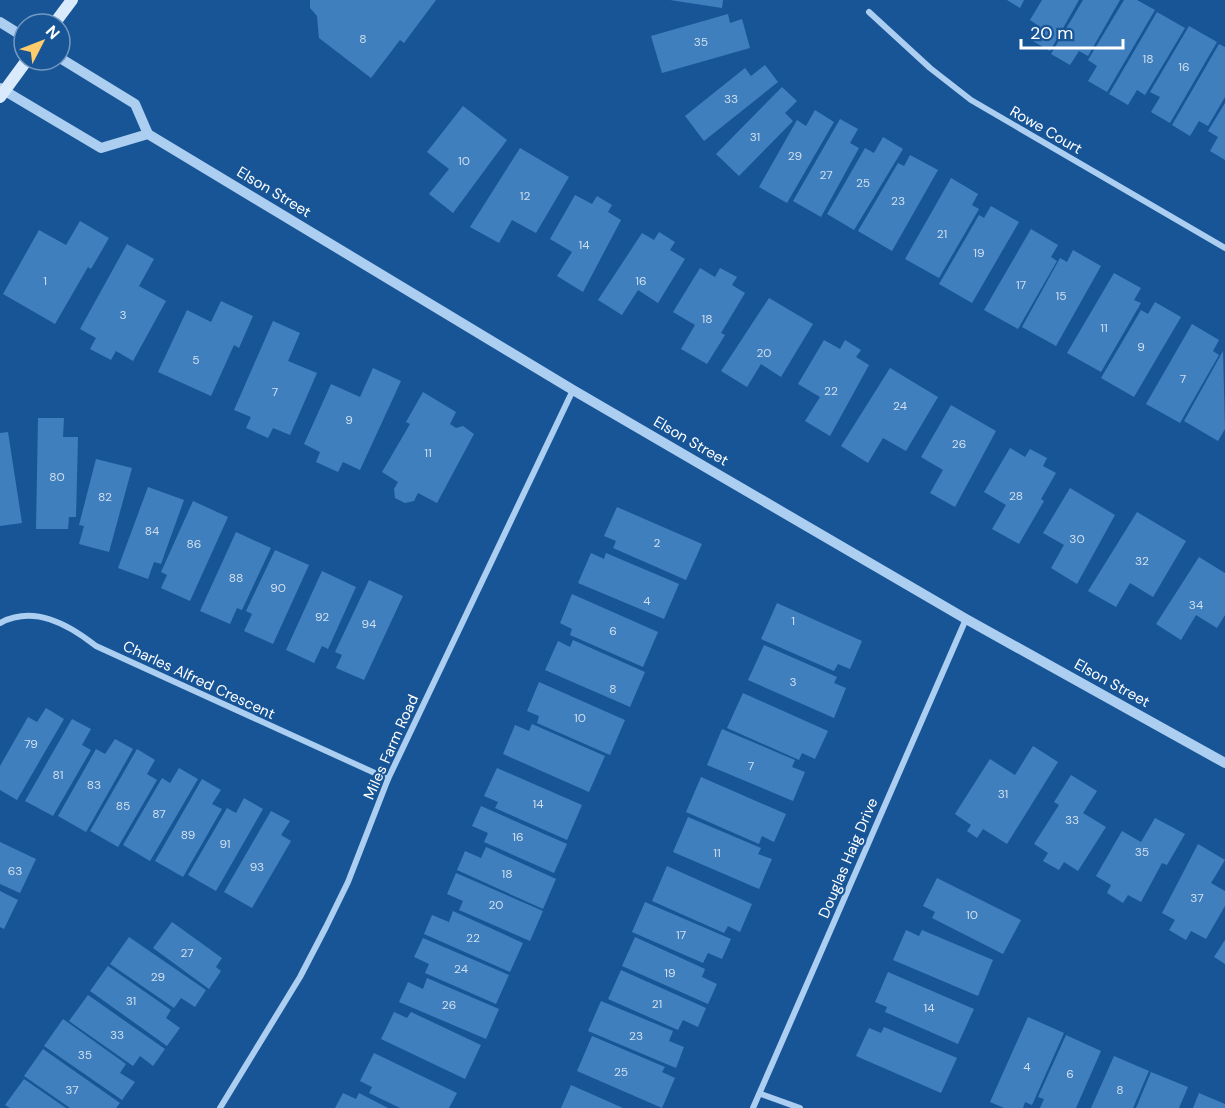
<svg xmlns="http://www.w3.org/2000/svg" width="1225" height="1108" font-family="'DM Sans',sans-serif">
<rect width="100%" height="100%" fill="#185597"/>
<!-- building -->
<g fill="#407fbe">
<polygon points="310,0 436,0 404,43 400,40 371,78 319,38 317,16 310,8"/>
<polygon points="670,0 723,0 722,8"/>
<polygon points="1007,0 1024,0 1020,8"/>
<polygon points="1042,0 1079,0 1050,51 1031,40 1039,26 1030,20"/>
<polygon points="1083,0 1120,0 1088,56 1079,51 1070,65 1051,54"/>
<polygon points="1124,0 1137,0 1155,10 1107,92 1088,81 1097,66 1088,60"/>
<polygon points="1157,12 1185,28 1145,95 1137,90 1128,105 1109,94"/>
<polygon points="728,14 730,23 742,19 750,48 662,73 651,36"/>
<polygon points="1189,26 1217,42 1170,123 1151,112 1160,97 1150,92"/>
<polygon points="1219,44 1225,47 1225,97 1208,126 1199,121 1190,136 1172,125"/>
<polygon points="765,65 778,82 704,141 685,116 745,68 751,76"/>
<polygon points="782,87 797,101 785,113 793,121 739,176 716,154"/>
<polygon points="1225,103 1225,160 1210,151 1218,137 1208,131"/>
<polygon points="463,106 507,140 453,213 429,194 449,169 427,152"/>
<polygon points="815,110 834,122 787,203 759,187 797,120 806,126"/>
<polygon points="840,119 858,129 850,143 859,148 821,217 793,201"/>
<polygon points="883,137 903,149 854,230 827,214 865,148 874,153"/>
<polygon points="520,148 569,177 536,233 512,220 499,243 470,227"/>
<polygon points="910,155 938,170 892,251 858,231 898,163 904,166"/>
<polygon points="951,178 978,194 972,205 979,209 939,278 905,259"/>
<polygon points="575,195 592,204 597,196 612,205 608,212 621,220 583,292 557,276 572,252 550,239"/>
<polygon points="991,206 1019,222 972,303 939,284 979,215 984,218"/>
<polygon points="80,221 109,238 91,269 88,267 55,324 3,294 39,230 66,245"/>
<polygon points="1031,229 1058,245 1051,257 1057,261 1018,329 984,310"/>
<polygon points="659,232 675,242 670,250 685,259 658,303 638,290 622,315 598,300 642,233 654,240"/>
<polygon points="127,244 154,259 139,286 166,301 133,361 116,351 111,360 90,349 96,338 80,329"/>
<polygon points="1073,250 1101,266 1056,346 1022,327 1060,258 1067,262"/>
<polygon points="700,268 715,277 720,268 737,277 732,285 745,293 721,333 725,335 707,364 681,349 695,325 673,312"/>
<polygon points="1114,273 1141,288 1134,300 1141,303 1101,372 1067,353"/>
<polygon points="769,298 813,324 781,377 761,364 747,387 721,371"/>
<polygon points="221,301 253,316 239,348 234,345 211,396 158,372 187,310 211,322"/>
<polygon points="1155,302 1181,317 1134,397 1101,378 1141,310 1148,314"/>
<polygon points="273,321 300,333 288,361 317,373 290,435 273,428 268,438 246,428 251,417 234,410"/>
<polygon points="1192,324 1219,340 1213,351 1219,355 1180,423 1146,404"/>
<polygon points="824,340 840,349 845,340 861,350 856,357 869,365 830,436 805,421 820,397 798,384"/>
<polygon points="1223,351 1225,429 1218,441 1184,421"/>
<polygon points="373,368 401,381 360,470 343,462 338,472 316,462 320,452 304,444 331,384 360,397"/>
<polygon points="890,368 938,397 906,451 883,438 868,463 841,446"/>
<polygon points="423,392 456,412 450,424 456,428 463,426 474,434 437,503 418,493 414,501 405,503 395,498 394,489 398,482 382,472 410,424 406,422"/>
<polygon points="951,405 996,431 955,507 930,493 943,470 921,457"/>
<polygon points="38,418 64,418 63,437 78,437 76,517 69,517 68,529 36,529"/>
<polygon points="8,432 22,523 0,526 0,433"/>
<polygon points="1010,448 1025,457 1030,449 1047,458 1043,466 1056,473 1041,499 1044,501 1019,544 992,529 1006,505 984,492"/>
<polygon points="96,459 132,468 109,552 79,544 84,526 79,525"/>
<polygon points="148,487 184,500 161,564 154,562 148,579 118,568"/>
<polygon points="1070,488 1115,515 1077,584 1051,568 1064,545 1043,533"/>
<polygon points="193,501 228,517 190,601 161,588 167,575 161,572"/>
<polygon points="617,507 702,544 686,580 613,548 616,541 604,536"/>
<polygon points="1137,512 1186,541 1153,597 1130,583 1116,607 1088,591"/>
<polygon points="236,532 271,548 242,610 237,608 230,624 200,611"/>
<polygon points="275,550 309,565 273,644 244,631 252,614 246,611"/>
<polygon points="591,553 604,559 606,553 679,584 664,619 578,583"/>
<polygon points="1199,557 1225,573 1225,615 1217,628 1196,615 1181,640 1156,624"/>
<polygon points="322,571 356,587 328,649 322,646 314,663 286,650"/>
<polygon points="369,580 403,596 364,680 336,668 342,655 335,652"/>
<polygon points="572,594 658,632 643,667 570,635 572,629 560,623"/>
<polygon points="777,603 862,641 850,669 838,664 834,671 761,639"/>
<polygon points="573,640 645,672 630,707 545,670 558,641 570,647"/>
<polygon points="764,645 837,677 834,683 846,688 834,718 748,680"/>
<polygon points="539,682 625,720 610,755 537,723 539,716 527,711"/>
<polygon points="743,693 828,731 815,759 802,753 799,760 727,728"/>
<polygon points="46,708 64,719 17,800 0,790 0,766 28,717 37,722"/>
<polygon points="72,719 91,729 82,745 91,750 53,816 25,801"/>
<polygon points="532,724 605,756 589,792 503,754 515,725 529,731"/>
<polygon points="722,729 795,760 792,767 805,772 793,801 707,765"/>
<polygon points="115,739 133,749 86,832 58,816 96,749 105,754"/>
<polygon points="1033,746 1058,762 1007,844 983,829 977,838 967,831 971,825 955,814 990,759 1015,775"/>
<polygon points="137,749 155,760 147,774 157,780 118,847 90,831"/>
<polygon points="179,768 198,779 150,861 123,845 162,778 170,783"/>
<polygon points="497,768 582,805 567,840 495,808 498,802 484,796"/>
<polygon points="1071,775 1097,791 1083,813 1106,827 1078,871 1064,862 1059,870 1043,861 1048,853 1034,844 1059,805 1054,802"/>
<polygon points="701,777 786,814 774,842 762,836 759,844 686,812"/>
<polygon points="202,779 221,790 212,804 222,809 183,877 155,861"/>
<polygon points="244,798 263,809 216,891 188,875 227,808 236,813"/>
<polygon points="481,806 567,844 554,873 484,842 488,833 472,826"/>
<polygon points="271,811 290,821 281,835 291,841 252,908 224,892"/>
<polygon points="688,817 761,848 758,854 772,859 759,889 673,852"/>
<polygon points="1155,818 1185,834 1167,865 1162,863 1141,902 1128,895 1123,903 1107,893 1111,885 1096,876 1122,831 1141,842"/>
<polygon points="0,842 36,859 20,893 0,884"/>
<polygon points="1198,844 1225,860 1211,883 1225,891 1225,906 1206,939 1191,931 1186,940 1169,930 1175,920 1162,913"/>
<polygon points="486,847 556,879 543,909 457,870 465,851 481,858"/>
<polygon points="667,866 752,904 740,932 728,926 724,933 652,901"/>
<polygon points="456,873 543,911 530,941 459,910 463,901 447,894"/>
<polygon points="937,878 1021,920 1003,954 932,918 935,912 923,906"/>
<polygon points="0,891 18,900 4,929 0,927"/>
<polygon points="645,902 731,939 722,959 708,953 703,963 632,932"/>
<polygon points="453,911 523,943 510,972 424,934 432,915 449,922"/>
<polygon points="172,922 222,958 216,967 221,971 209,989 153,948"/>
<polygon points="906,930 919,936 922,930 993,960 978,996 893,960"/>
<polygon points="129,937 206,990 195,1007 181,998 174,1008 110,964"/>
<polygon points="635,937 705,969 702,977 717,984 708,1004 622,966"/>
<polygon points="423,938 509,975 496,1004 425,973 429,964 414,957"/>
<polygon points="1225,940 1225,964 1214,957"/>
<polygon points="108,966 171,1010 166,1018 180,1028 167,1046 90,991"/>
<polygon points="621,970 706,1008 698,1027 683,1020 678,1030 608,999"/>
<polygon points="888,972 974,1009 958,1044 885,1012 887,1007 875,1002"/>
<polygon points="427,978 499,1009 486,1039 399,1002 408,982 423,989"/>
<polygon points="88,995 165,1049 153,1066 140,1056 133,1066 69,1021"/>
<polygon points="601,1001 673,1031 669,1041 684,1047 676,1068 588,1031"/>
<polygon points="394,1012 407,1018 411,1012 481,1045 465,1079 381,1039"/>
<polygon points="1028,1017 1064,1033 1032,1105 1025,1102 1023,1108 1004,1108 990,1102"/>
<polygon points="63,1019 126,1064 120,1073 135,1082 122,1100 44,1046"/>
<polygon points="884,1027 957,1058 941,1093 856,1056 869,1028 881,1033"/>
<polygon points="1066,1035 1101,1051 1076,1108 1040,1108 1044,1099 1038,1097"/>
<polygon points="592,1036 665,1067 662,1072 675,1078 662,1108 577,1071"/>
<polygon points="43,1049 120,1103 116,1108 70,1108 24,1076"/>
<polygon points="374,1053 457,1093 449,1108 400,1108 369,1093 372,1087 360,1081"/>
<polygon points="1114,1056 1149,1071 1133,1108 1091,1108"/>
<polygon points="1151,1072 1188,1087 1179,1108 1136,1108"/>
<polygon points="24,1079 66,1108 10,1108 5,1105"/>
<polygon points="571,1085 623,1108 561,1108"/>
<polygon points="343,1093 356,1099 359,1093 388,1108 335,1108"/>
<polygon points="1199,1093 1225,1104 1225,1108 1193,1108"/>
</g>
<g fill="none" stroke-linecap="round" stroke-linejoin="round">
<!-- minor -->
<g stroke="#abcef1" stroke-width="6">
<polyline points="869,12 930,68 971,100 1225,248"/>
<path d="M0 623C34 605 68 624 96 646L388 779"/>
<polyline points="761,1094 800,1108"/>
<polyline points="220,1108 300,977 326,927 348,882 388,779 573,390"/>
<polyline points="753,1108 966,619"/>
</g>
<!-- tertiary -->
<g stroke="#abcef1" stroke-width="10">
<polyline points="0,22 24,37"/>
<polyline points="60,58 135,104 148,134 573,390 966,619 1225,763"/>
<polyline points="0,88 101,148 148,134"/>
</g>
<!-- secondary -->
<g stroke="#d9eafc" stroke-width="12">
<polyline points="54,24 72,0"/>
<polyline points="0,97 27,60"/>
</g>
</g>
<g text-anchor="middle" stroke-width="4.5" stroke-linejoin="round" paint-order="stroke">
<!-- number labels -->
<g font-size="12" fill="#cfdfef">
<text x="363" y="43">8</text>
<text x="701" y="46">35</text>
<text x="1148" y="63">18</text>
<text x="1184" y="71">16</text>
<text x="731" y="103">33</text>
<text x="755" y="141">31</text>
<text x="795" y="160">29</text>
<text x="464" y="165">10</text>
<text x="826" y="179">27</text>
<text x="863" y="187">25</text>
<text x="525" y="200">12</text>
<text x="898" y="205">23</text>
<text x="942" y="238">21</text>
<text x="584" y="249">14</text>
<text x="979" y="257">19</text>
<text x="45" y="285">1</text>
<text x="641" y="285">16</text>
<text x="1021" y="289">17</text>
<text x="1061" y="300">15</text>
<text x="123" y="319">3</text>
<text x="707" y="323">18</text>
<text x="1104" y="332">11</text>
<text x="1141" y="351">9</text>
<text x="764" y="357">20</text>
<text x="196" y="364">5</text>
<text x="1183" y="383">7</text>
<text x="831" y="395">22</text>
<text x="275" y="396">7</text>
<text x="900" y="410">24</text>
<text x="349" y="424">9</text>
<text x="959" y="448">26</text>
<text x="428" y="457">11</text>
<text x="57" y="481">80</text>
<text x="1016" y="500">28</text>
<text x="105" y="501">82</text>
<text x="152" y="535">84</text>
<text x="1077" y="543">30</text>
<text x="657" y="547">2</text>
<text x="194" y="548">86</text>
<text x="1142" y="565">32</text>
<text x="236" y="582">88</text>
<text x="278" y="592">90</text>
<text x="647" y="605">4</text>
<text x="1196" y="609">34</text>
<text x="322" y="621">92</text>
<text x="793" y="625">1</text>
<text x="369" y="628">94</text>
<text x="613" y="635">6</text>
<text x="793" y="686">3</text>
<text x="613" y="693">8</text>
<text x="580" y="722">10</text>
<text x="31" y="748">79</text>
<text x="751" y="770">7</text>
<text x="58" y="779">81</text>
<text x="94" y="789">83</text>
<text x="1003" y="798">31</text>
<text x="538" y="808">14</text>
<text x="123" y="810">85</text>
<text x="159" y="818">87</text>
<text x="1072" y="824">33</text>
<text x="188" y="839">89</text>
<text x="518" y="841">16</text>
<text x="225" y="848">91</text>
<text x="1142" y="856">35</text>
<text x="717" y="857">11</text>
<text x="257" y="871">93</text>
<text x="15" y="875">63</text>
<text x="507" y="878">18</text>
<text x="1197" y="902">37</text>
<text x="496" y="909">20</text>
<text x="972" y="919">10</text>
<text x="681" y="939">17</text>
<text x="473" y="942">22</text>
<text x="187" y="957">27</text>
<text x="461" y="973">24</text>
<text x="670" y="977">19</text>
<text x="158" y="981">29</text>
<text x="131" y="1005">31</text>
<text x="657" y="1008">21</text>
<text x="449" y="1009">26</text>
<text x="929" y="1012">14</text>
<text x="117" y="1039">33</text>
<text x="636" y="1040">23</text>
<text x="85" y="1059">35</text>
<text x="1027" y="1071">4</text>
<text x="621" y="1076">25</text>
<text x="1070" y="1078">6</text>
<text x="72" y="1094">37</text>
<text x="1120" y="1094">8</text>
</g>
<!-- street labels -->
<g font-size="15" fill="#fff" stroke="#185597">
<text transform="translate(1046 130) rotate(30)" y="5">Rowe Court</text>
<text transform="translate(274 192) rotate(31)" y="5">Elson Street</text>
<text transform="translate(691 441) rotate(30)" y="5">Elson Street</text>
<text transform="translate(199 680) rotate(25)" y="5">Charles Alfred Crescent</text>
<text transform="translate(1112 683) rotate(29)" y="5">Elson Street</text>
<text transform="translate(391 747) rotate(-66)" y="5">Miles Farm Road</text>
<text transform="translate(848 858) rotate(-67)" y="5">Douglas Haig Drive</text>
</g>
</g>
<!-- north arrow -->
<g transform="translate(42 42) rotate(48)"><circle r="28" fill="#185597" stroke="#7499c1" stroke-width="1.5"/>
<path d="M0-4.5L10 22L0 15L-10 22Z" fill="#ffcd6b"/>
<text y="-9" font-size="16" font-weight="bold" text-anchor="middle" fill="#ffffff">N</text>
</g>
<!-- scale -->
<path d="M1021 39v9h102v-9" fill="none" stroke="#ffffff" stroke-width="3"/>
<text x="1030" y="39" font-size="18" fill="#ffffff" stroke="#185597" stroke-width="4.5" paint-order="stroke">20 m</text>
</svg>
